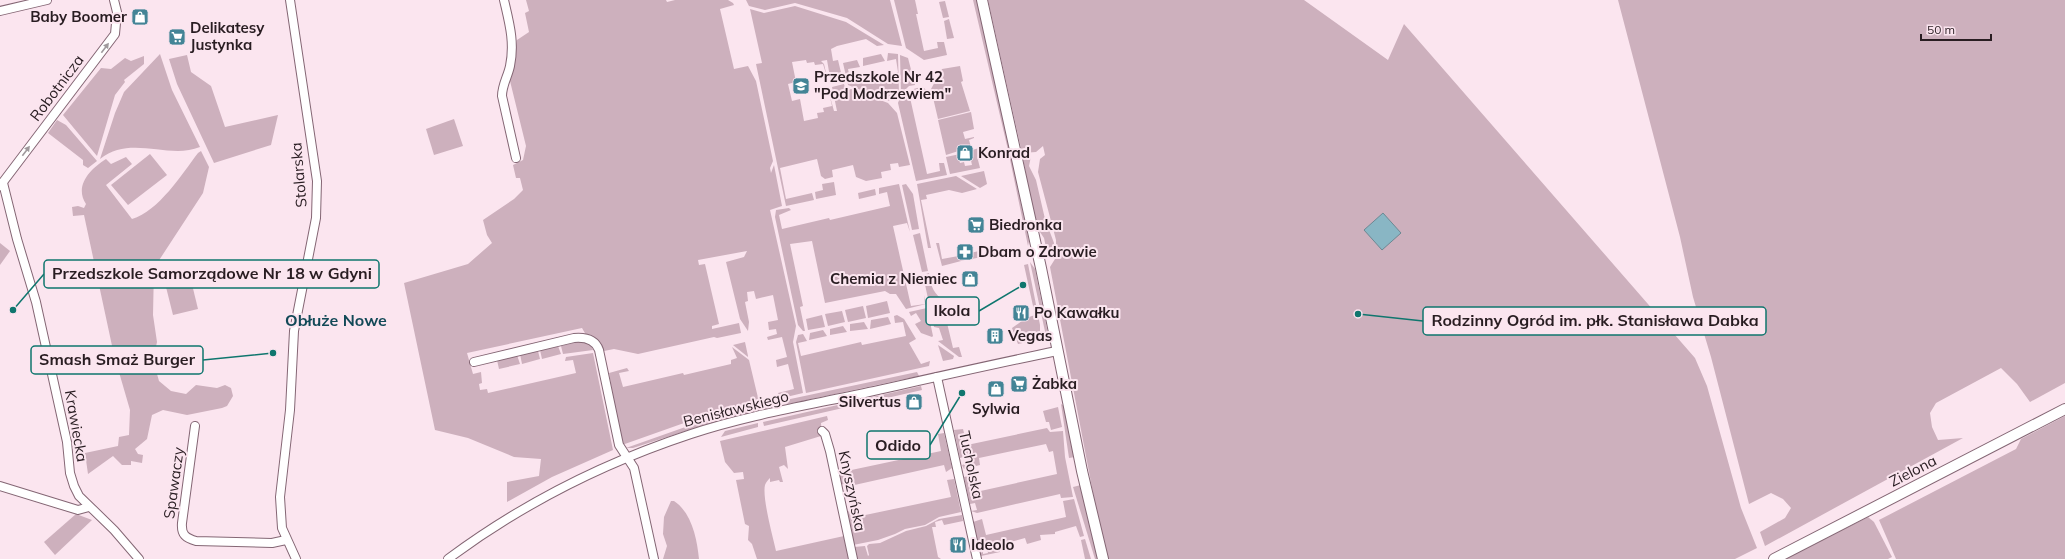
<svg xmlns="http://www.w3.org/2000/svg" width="2065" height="559" font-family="Mulish,sans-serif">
<rect width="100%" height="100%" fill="#fbe5ef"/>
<!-- green -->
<g fill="#cdb0bd">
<path d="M526 0H666L667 2 675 0H728L733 3 734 5 720 9 734 69 748 66 756 81 773 161 770 168 771 173 774 165 782 206 770 210 796 326 793 342 803 393 778 399V393L794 389 788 364 777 367 776 360 787 357 782 337 768 340 767 337 777 334 776 329 769 330 768 322 778 320 773 295 756 299 754 291 747 292 748 301 745 302 749 322 748 331 740 319 726 262 744 257 747 251 698 260 699 265 705 264 719 324 712 326V329L739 323 741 333 717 338 714 337 638 354 614 349 604 351C600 342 596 337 586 335L582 328 467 353 473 374 481 372 482 383 479 384 480 390 487 389 488 393 576 373 573 360 565 361 566 357 593 353 613 450 552 477 507 502V482L539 476 541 459 514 457 468 438 435 430 404 283 468 264 492 243 487 235 483 220 514 199 523 190 520 178H516L513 165 523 160 526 146 510 81 517 40 529 32 525 13 529 11Z"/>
<polygon points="746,0 890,0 902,46 888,44 847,18 795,3 765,10 749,6"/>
<polygon points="894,0 915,0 918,14 916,14 924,51 938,48 937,42 944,42 947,55 924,60 906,48"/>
<polygon points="973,0 978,0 1029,241 1028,246 1008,150"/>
<polygon points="988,0 1304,0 1388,60 1404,24 1695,358 1707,386 1741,508 1757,548 1735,559 1108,559 1101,535 1050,267 1060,251 1056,250 1056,240 1038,172 1040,159 1045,155 1043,146 1036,152 1022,153"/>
<polygon points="1618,0 2065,0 2065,383 2030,402 2017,384 2001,368 1936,403 1930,413 1932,427 1938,440 1963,438 1765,546 1760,532 1785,518 1791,508 1783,499 1771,493 1749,504 1711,357 1693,297 1680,237"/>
<polygon points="945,1 949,17 943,18 939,2"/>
<polygon points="795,6 846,22 884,45 877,46 866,39 837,46 831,49 833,61 838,60 843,81 831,83 827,60 821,61 824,64 827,77 823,64 815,65 814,62 807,63 806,60 792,62 796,82 788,84 792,101 800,99 804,121 818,118 817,113 824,112 823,108 832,106 829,93 834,111 837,111 832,87 844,84 846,91 851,89 888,103 897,113 910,165 899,167 898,163 890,164 891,170 881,172 882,178 866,181 856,177 853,165 832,170 833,177 825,179 821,176 817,159 780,168 786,199 812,193 814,200 786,206 756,64 762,63 750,9 764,13"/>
<polygon points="949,19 954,38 947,39 944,21"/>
<polygon points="888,53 898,54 899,95 889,101 848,85 843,63 857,60 860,67 848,69 851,83 898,72 896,59 887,61"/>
<path d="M160 54 172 90 200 147C168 160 131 134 100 159L115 113 124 92Z"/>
<polygon points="881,54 885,61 863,66 863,58"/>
<polygon points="187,55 191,72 211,86 225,127 278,115 271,145 214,163 177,84 169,59"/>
<polygon points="900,55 908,58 915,85 909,86 901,94"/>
<polygon points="144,56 144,64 124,80 125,82 115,95 97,156 63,115 101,68 111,69 125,58 131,61"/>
<polygon points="960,66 963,81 961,82 970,111 938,119 931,89 942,69"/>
<path d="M922 87 927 90 928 96 927 98H924L923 90 909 93 927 174 940 171 939 163H944L947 175 916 181 898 103C901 92 912 89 922 87Z"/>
<polygon points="971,112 974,129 963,132 965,139 974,137 974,138 969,140 971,147 946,155 938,120"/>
<polygon points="454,119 463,146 434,155 426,129"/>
<polygon points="57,120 66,125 97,161 88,168 83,165 83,160 48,133"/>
<polygon points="979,148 982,159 978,160 980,168 950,174 946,157 960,154 958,155 960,163 964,162 965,166 972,165 969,151"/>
<path d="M201 151 209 167 203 193 154 268 153 315 157 342 153 360 159 381 171 391 186 394 196 385 217 388 225 385 231 388 233 396 227 406 222 408 187 415 163 410 152 415 147 439 135 449 138 454 143 455 142 463 131 461V465H122L113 456 88 474 85 453 118 446 119 437 129 435 130 410 114 355 84 215 73 216 72 207 78 206 84 208 86 204C74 186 90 169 106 159L111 164 126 157 132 164 106 185 132 219C159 211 182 174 198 153Z"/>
<polygon points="150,154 167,175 128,205 111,185"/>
<polygon points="1031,156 1029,166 1036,180 1045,219 1054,243 1053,252 1050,255 1047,252 1044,238 1036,226 1023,159"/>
<polygon points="984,171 987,184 980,188 961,176"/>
<polygon points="956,176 977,189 962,193 949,190 926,195 927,199 921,200 931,248 928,248 917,184"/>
<polygon points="834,182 836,195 816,199 815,192 823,190 822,184"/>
<polygon points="899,184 910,232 907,223 893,226 911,306 925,304 924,295 926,304 906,309 896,294 890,294 885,291 825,303 812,241 790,244 803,306 800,307 805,331 803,331 798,325 775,217 776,210 789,208 791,210 779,215 782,229 829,218 830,220 890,206 887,192 879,194 879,188"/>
<polygon points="906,184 913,194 919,229 912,230 902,185"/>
<polygon points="875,189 876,195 859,199 858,193"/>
<polygon points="920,233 928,271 922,272 913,235"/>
<polygon points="0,243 10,251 0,265"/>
<polygon points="936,243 939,243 942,259 964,255 965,260 942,266"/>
<polygon points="979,251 980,255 995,252 996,254 967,260 966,254"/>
<polygon points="1030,262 1035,269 1047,329 1046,336"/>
<polygon points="1028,264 1040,325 1040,336 1036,340 1018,344 1012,328 1026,318 1035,315 1024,265"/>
<polygon points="188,268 198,309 173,315 163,275"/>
<path d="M929 273C931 284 932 292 941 298L953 348 959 347 962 357H959L938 341 943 340 939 328 934 327 923 275Z"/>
<polygon points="887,301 890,313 868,318 866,306"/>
<polygon points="863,306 866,318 848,322 845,310"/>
<polygon points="927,308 933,336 932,337 921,333 915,324 921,321 916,313 911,316 909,312"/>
<polygon points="842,311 845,322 828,326 825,314"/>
<polygon points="822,315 825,327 808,330 806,319"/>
<polygon points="897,315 904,319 916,339 909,343 921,364 930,361 929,366 806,393 796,342 798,335 803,334 807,341 798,343 801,356 861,342 862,345 906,336 903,322 895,323 894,316"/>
<polygon points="888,317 891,324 870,329 871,320"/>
<polygon points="864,322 868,329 850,331 850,324"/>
<polygon points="843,326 847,332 830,335 830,329"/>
<polygon points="823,330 827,336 809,340 810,333"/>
<polygon points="581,341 592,344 593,350 563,354 561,346"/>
<polygon points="745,342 748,356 748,357 733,345"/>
<polygon points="938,345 954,356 953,359 943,361"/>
<polygon points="558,346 561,354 542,359 540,350"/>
<polygon points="732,347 749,360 759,402 701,417 622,445 609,373 627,368 629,371 619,373 623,387 683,373 684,375 731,364 731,360 737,358"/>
<polygon points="538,351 540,359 522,364 520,354"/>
<polygon points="517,355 520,364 499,369 497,360"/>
<polygon points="917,372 919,376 788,404 781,401"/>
<polygon points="921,386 922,390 764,426 763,422"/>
<polygon points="769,403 766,409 707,424 633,448 626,448 708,419"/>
<polygon points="1061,404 1064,406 1075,457 1069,458"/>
<polygon points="1058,407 1062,427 1051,430 1049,422 1046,422 1043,411"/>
<path d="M827 416 828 420 821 423 822 435 821 436 785 447 788 469 784 465 779 467 783 482H780L779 480 770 482V478C768 480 766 482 765 485 762 498 773 537 776 551L844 536 849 559H757L752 544 748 540 749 526 745 524 736 480 744 479 743 472 734 473 725 462 720 441Z"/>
<polygon points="2065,416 2065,559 1896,559 1879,520 2016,449 2021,439"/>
<polygon points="758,423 758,427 721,437 725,431"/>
<polygon points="1047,428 1050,432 1063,431 1065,457 1073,497 1061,498 1060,494 977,513 971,511 977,510 975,503 970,504 964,477 972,475 976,492 1057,474 1053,451 1049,452 1046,444 979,458 980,465 964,469 962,465 968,463 966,456 960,458 954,430 963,429 967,445"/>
<polygon points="944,433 952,468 946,472 944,465 850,486 850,492 842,493 850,490 848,483 840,485 834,456 839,472 842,472 941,451 938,434"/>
<polygon points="954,479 961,512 939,517 925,525 905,529 895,534 878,540 853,545 846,512 850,511 851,518 951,497 947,480"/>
<polygon points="1081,485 1098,559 1095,559 1073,487"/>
<polygon points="1074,499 1084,536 1080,537 1076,526 1055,532 1055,534 1040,535 1041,540 1027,544 1025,538 999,545 1000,552 981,556 980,553 983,552 983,554 988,553 986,546 982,547 982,550 980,550 973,522 982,519 986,535 1066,517 1063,501"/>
<path d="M671 501H674C692 513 697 539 699 559H663L667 546 663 534 664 517Z"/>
<polygon points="76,514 92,520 55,555 44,542"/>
<polygon points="962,515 963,521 944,525 942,520 935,522 936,527 932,527 938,557 941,559 856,559 854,547 865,546 868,556 869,555 867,546 869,544 880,543 906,531 926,526 939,519"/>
<polygon points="1868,517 1874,522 1892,557 1888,559 1785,559"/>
<polygon points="1085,539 1091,559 1085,559 1081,540"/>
</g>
<!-- water -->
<polygon fill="#89b6c4" stroke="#6c8893" points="1383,213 1401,233 1382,250 1364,230"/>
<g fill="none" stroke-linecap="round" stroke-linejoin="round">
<!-- minor casing -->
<g stroke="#846674" stroke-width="10">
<g id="minor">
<polyline points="290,0 317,181 316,218 294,331 290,410 280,497 282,528 296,559"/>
<path d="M504 0C509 22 515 42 510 66 508 76 502 85 502 96L516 158"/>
<polyline points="0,11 47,0"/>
<polyline points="3,183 17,239 36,302 67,442 70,473 74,486 79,496 114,530 139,559"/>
<polyline points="0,186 115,34 117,12 114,0"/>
<path d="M474 362 574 338C585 337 595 339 599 350L619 445 634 468 654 559"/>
<polyline points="937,377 977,559"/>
<path d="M195 426 182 523C181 535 186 538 196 541L272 543 286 540"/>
<polyline points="822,431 825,434 830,451 853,559"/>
<polyline points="0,486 78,510 89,507"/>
<path d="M448 559C522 504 603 463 691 434 748 415 810 405 869 392 932 378 994 364 1057 351"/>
</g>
</g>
<!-- tertiary casing -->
<g stroke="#846674" stroke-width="12">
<g id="tertiary">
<polyline points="982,0 1041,268 1082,471 1103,559"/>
<polyline points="1774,559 2065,409"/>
</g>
</g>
<!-- minor -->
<use href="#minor" stroke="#fff" stroke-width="8"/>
<!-- tertiary -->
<use href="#tertiary" stroke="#fff" stroke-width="10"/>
</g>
<!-- one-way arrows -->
<defs><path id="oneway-solid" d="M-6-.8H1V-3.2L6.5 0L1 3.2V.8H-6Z"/></defs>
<g fill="#9f999c">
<use href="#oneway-solid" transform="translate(105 48) rotate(-53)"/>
<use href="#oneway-solid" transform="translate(26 151) rotate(-53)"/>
</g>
<!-- icons -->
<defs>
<g id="shop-square" transform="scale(0.9)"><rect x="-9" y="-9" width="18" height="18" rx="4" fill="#438496" stroke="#fbe5ef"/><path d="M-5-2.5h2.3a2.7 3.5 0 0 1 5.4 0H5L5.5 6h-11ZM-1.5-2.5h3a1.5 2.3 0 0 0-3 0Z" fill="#fff"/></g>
<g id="supermarket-square" transform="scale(0.9)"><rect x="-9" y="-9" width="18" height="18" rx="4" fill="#438496" stroke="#fbe5ef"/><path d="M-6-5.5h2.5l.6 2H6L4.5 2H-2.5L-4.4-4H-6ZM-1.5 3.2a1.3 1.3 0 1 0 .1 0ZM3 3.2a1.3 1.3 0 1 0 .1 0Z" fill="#fff"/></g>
<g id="school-square" transform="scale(0.9)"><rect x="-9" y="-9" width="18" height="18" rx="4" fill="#438496" stroke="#fbe5ef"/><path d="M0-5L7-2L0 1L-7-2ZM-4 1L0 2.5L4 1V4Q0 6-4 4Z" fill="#fff"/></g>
<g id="pharmacy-square" transform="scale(0.9)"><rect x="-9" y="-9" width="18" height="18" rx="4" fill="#438496" stroke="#fbe5ef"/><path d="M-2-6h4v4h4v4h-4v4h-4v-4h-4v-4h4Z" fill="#fff"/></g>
<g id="restaurant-square" transform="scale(0.9)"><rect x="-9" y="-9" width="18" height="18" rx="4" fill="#438496" stroke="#fbe5ef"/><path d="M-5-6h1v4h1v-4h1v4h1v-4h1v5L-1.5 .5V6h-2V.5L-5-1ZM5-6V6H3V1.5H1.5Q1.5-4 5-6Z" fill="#fff"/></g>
<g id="building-square" transform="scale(0.9)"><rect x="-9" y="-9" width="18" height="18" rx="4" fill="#438496" stroke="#fbe5ef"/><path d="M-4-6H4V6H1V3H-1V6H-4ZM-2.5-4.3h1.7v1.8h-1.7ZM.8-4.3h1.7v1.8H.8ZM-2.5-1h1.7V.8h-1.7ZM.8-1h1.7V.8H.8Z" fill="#fff"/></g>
</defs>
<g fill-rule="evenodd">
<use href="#shop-square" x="140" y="17"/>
<use href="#supermarket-square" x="177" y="37"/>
<use href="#school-square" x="801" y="86"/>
<use href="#shop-square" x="965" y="153"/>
<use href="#supermarket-square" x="976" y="225"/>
<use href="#pharmacy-square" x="965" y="252"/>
<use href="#shop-square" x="970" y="279"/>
<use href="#restaurant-square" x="1021" y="313"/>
<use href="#building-square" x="995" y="336"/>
<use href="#supermarket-square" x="1019" y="384"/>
<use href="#shop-square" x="996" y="389"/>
<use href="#shop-square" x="914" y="402"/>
<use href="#restaurant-square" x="958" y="545"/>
</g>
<g text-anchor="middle" stroke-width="4" stroke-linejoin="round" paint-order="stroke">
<!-- poi labels -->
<g font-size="15" font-weight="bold" fill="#291d22" stroke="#fbe5ef" text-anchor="start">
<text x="127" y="22" text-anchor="end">Baby Boomer</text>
<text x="190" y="33">Delikatesy<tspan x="190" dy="17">Justynka</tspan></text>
<text x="814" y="82">Przedszkole Nr 42<tspan x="814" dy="17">"Pod Modrzewiem"</tspan></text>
<text x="978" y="158">Konrad</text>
<text x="989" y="230">Biedronka</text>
<text x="978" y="257">Dbam o Zdrowie</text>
<text x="957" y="284" text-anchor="end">Chemia z Niemiec</text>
<text x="1034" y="318">Po Kawałku</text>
<text x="1008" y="341">Vegas</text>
<text x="1032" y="389">Żabka</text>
<text x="901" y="407" text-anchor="end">Silvertus</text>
<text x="996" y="414" text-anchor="middle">Sylwia</text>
<text x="971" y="550">Ideolo</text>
</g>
<!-- street labels -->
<g font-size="15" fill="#291d22" stroke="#fbe5ef">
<text transform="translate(57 88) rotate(-53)" y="5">Robotnicza</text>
<text transform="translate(299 175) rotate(-95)" y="5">Stolarska</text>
<text transform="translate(736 409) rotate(-14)" y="5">Benisławskiego</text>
<text transform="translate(76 426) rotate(80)" y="5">Krawiecka</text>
<text transform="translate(971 465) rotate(78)" y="5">Tucholska</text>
<text transform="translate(1913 471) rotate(-27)" y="5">Zielona</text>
<text transform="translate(174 483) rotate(-82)" y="5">Spawaczy</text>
<text transform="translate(852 491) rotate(78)" y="5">Knyszyńska</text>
</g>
<!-- neighbourhood labels -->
<g font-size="16" font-weight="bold" fill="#124957" stroke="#fbe5ef">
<text x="336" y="326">Obłuże Nowe</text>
</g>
</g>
<!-- callouts -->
<path fill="none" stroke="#0f766e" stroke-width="1.5" d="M13 310L44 274M1023 285L979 311M1358 314L1423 321M273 353L203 360M962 393L930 445"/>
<g fill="#0f766e" stroke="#fbe5ef" stroke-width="1.5">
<circle cx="13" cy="310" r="4"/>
<circle cx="1023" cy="285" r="4"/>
<circle cx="1358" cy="314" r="4"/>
<circle cx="273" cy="353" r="4"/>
<circle cx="962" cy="393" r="4"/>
</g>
<g fill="#fbe5ef" stroke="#0f766e" stroke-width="1.5">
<rect x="44" y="260" width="335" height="28" rx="4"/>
<rect x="926" y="297" width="53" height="28" rx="4"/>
<rect x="1423" y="307" width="343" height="28" rx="4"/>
<rect x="31" y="346" width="172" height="28" rx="4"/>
<rect x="867" y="431" width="63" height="28" rx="4"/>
</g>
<g font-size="16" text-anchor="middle" font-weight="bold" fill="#291d22">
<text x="212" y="279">Przedszkole Samorządowe Nr 18 w Gdyni</text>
<text x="952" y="316">Ikola</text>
<text x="1595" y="326">Rodzinny Ogród im. płk. Stanisława Dabka</text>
<text x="117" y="365">Smash Smaż Burger</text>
<text x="898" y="451">Odido</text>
</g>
<!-- scale -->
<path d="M1921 34v6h70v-6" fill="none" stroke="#291d22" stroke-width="2"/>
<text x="1927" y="34" font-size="12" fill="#291d22" stroke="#fbe5ef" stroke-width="3" paint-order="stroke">50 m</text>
</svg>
